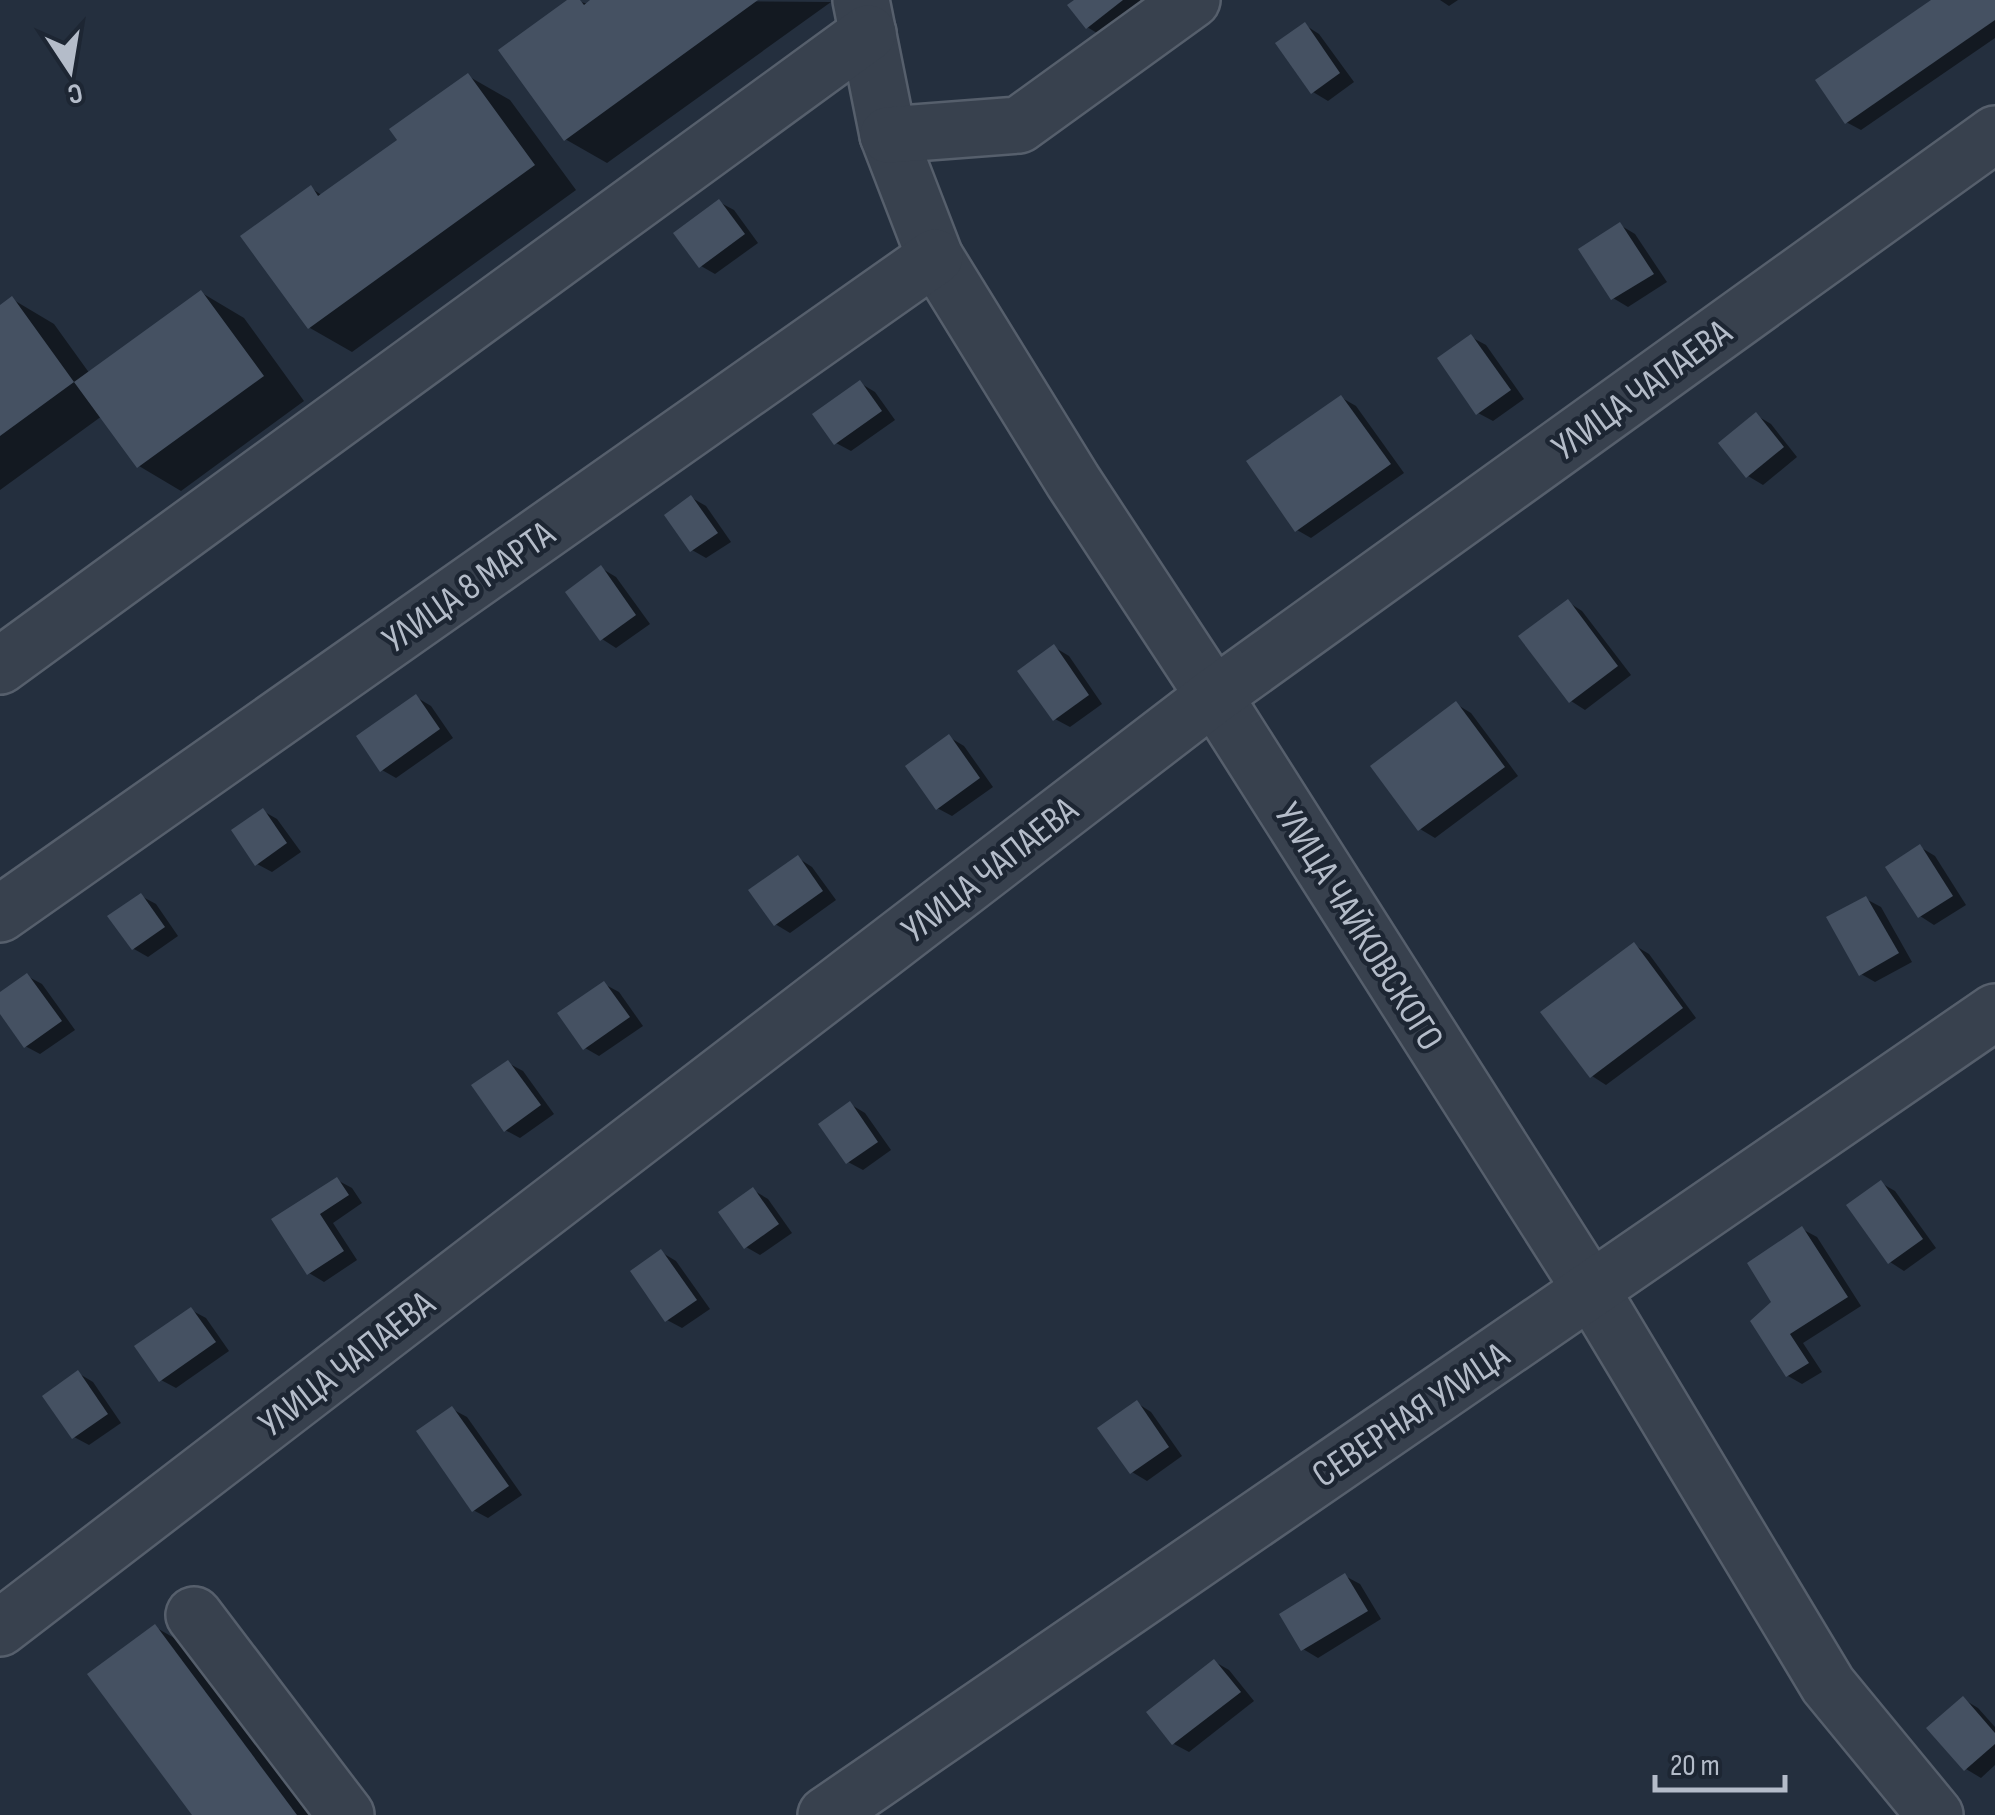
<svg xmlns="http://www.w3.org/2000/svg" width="1995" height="1815" font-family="'Sofia Sans Condensed',sans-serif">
<rect width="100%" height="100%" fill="#242f3e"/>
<!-- shadow -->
<g fill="#0007">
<polygon points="572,0 589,4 595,0 831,2 607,163 565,139"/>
<polygon points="1078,0 1140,0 1143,4 1102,36 1087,27"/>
<polygon points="1440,0 1458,0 1449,6"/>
<polygon points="1936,0 1995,0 1995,38 1861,130 1846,122"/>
<polygon points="1305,25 1319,34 1354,82 1328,101 1313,92"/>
<polygon points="468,76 510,100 576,190 352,352 310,328 311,188 323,196 400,140"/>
<polygon points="719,202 734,210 758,243 715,274 701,266"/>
<polygon points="1620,225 1635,234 1667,282 1628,307 1613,298"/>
<polygon points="202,293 244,318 304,401 181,491 139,466 102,416 0,490 0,308 12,299 54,324 90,374"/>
<polygon points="1471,337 1486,345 1524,399 1493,421 1478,413"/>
<polygon points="860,383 875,392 895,420 851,451 836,443"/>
<polygon points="1342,398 1356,406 1404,473 1311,538 1297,530"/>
<polygon points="1756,415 1771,424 1797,457 1763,485 1748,476"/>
<polygon points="692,498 706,506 731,542 706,558 692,550"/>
<polygon points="601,568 616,577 650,624 616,648 602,639"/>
<polygon points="1568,602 1582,611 1631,675 1585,710 1571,701"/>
<polygon points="1054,647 1069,656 1102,704 1070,727 1055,719"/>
<polygon points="416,697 431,706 453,738 396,778 382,770"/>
<polygon points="1456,704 1471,713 1518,776 1435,838 1420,829"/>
<polygon points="949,737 964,746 993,787 952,816 937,808"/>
<polygon points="263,811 277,819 301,852 272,872 257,864"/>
<polygon points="1920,847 1935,856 1966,905 1934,925 1920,916"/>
<polygon points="798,858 812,867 836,900 790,933 775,924"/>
<polygon points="141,896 156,904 178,936 148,957 134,949"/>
<polygon points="1866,899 1881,907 1912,962 1875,982 1861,974"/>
<polygon points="1634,945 1649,954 1696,1018 1606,1085 1592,1076"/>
<polygon points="27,976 42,984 75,1030 40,1054 25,1046 0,1010 0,995"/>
<polygon points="604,984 619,992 643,1026 599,1056 585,1048"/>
<polygon points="508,1063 523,1071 554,1114 520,1138 505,1130"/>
<polygon points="850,1104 865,1113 891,1150 863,1170 848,1162"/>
<polygon points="337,1180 352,1188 362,1203 333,1223 357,1260 324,1282 309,1273 275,1219"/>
<polygon points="1881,1183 1895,1191 1936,1248 1904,1271 1890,1262"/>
<polygon points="753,1190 768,1199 792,1233 760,1255 746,1247"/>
<polygon points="1802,1229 1817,1237 1861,1306 1803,1343 1822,1372 1802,1384 1788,1376 1774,1303"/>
<polygon points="661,1252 676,1261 710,1309 682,1328 667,1320"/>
<polygon points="191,1310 206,1318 229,1351 176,1388 161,1380"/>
<polygon points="78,1373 93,1382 121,1423 89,1445 74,1437"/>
<polygon points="1137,1403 1151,1412 1182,1456 1147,1481 1132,1472"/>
<polygon points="452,1409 467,1417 522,1495 488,1518 473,1510"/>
<polygon points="1345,1576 1360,1584 1381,1619 1318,1658 1303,1649"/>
<polygon points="155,1627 197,1651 319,1815 195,1815"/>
<polygon points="1215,1662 1229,1670 1254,1701 1189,1752 1174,1744"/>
<polygon points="1963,1699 1978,1708 1995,1727 1995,1765 1981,1778 1966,1769 1930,1728"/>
</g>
<!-- building -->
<g fill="#455162">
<polygon points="567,0 580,0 584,5 590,0 758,0 564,141 498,50"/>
<polygon points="1074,0 1123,0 1086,29 1067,5"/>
<polygon points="1931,0 1995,0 1995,20 1845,124 1815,80"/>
<polygon points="1305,22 1340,73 1311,94 1275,43"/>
<polygon points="468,73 535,165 308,329 240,236 311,185 318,196 397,140 389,129"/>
<polygon points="719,199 745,234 699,268 673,233"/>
<polygon points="1620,222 1654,274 1611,300 1578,249"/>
<polygon points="201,290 264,376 137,468 74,382 0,436 0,305 12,296 74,382"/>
<polygon points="1471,334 1511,390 1476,415 1437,358"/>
<polygon points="860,380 882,411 834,445 812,414"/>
<polygon points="1341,395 1391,464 1295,532 1246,461"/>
<polygon points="1756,412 1784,447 1746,478 1718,443"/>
<polygon points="691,495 718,533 690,552 664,515"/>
<polygon points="601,565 636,615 600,641 565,592"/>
<polygon points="1568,599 1618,666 1569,703 1518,636"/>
<polygon points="1054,644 1089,695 1053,721 1017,671"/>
<polygon points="416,694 440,729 380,772 356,736"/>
<polygon points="1456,701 1505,767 1418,831 1370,766"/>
<polygon points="949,734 980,778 936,810 905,766"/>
<polygon points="263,808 287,843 255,866 231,830"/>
<polygon points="1920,844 1953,896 1918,918 1885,867"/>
<polygon points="798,855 823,891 774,926 748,890"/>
<polygon points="141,893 165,927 132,950 107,916"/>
<polygon points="1866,896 1899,953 1859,976 1826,917"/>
<polygon points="1634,942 1683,1008 1590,1078 1540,1012"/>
<polygon points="27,973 62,1021 24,1048 0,1014 0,992"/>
<polygon points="604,981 630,1017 583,1050 557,1013"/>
<polygon points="508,1060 541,1105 504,1132 471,1085"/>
<polygon points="850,1101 878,1142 846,1164 818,1124"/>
<polygon points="337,1177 349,1195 320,1214 344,1251 307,1275 271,1219"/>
<polygon points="1881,1180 1923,1239 1888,1264 1846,1205"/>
<polygon points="753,1187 779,1224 744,1249 718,1212"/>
<polygon points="1802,1226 1848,1297 1790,1334 1809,1363 1786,1377 1750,1321 1771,1302 1747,1263"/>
<polygon points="661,1249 697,1300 665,1322 630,1271"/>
<polygon points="191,1307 216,1342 159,1382 134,1346"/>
<polygon points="78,1370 108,1414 72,1439 42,1396"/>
<polygon points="1137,1400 1169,1447 1130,1474 1097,1428"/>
<polygon points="452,1406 509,1486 472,1512 416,1431"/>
<polygon points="1345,1573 1368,1611 1301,1651 1279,1614"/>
<polygon points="155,1624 297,1815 192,1815 87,1674"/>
<polygon points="1214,1659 1241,1692 1172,1745 1146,1712"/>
<polygon points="1963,1696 1995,1733 1995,1744 1964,1771 1926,1728"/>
</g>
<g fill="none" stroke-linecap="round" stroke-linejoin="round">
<!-- minor casing -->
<g stroke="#565f6c" stroke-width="60">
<g id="minor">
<polyline points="861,0 888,135 935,257 1073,481 1214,696 1591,1290 1828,1685 1935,1815"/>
<polyline points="888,135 1019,125 1192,0"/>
<polyline points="0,666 868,33"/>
<polyline points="0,914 935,257"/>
<polyline points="194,1615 346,1815"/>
<polyline points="0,1628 1214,696 1995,134"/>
<polyline points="826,1815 1995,1012"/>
</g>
</g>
<!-- minor -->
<use href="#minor" stroke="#38414e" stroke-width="55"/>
</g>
<g text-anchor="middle" stroke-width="9" stroke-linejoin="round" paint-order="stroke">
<!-- street labels -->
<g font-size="38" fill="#b4bcc9" stroke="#1d2633">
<text transform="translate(1641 389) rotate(-36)" y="13">УЛИЦА ЧАПАЕВА</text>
<text transform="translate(468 586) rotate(-35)" y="13">УЛИЦА 8 МАРТА</text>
<text transform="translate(989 869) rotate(-38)" y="13">УЛИЦА ЧАПАЕВА</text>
<text transform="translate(1360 926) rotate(58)" y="13">УЛИЦА ЧАЙКОВСКОГО</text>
<text transform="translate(346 1363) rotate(-38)" y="13">УЛИЦА ЧАПАЕВА</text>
<text transform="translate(1410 1414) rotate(-34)" y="13">СЕВЕРНАЯ УЛИЦА</text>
</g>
</g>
<!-- north arrow -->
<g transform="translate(70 70) rotate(168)" stroke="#1d2633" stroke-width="8" paint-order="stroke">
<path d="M0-8L18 38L0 25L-18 38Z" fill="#b4bcc9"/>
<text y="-15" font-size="28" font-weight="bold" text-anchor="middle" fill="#b4bcc9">С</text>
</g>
<!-- scale -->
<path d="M1655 1775v15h130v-15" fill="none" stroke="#b4bcc9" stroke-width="5"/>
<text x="1670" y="1775" font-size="30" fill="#b4bcc9" stroke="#1d2633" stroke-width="8" paint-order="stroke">20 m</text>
</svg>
